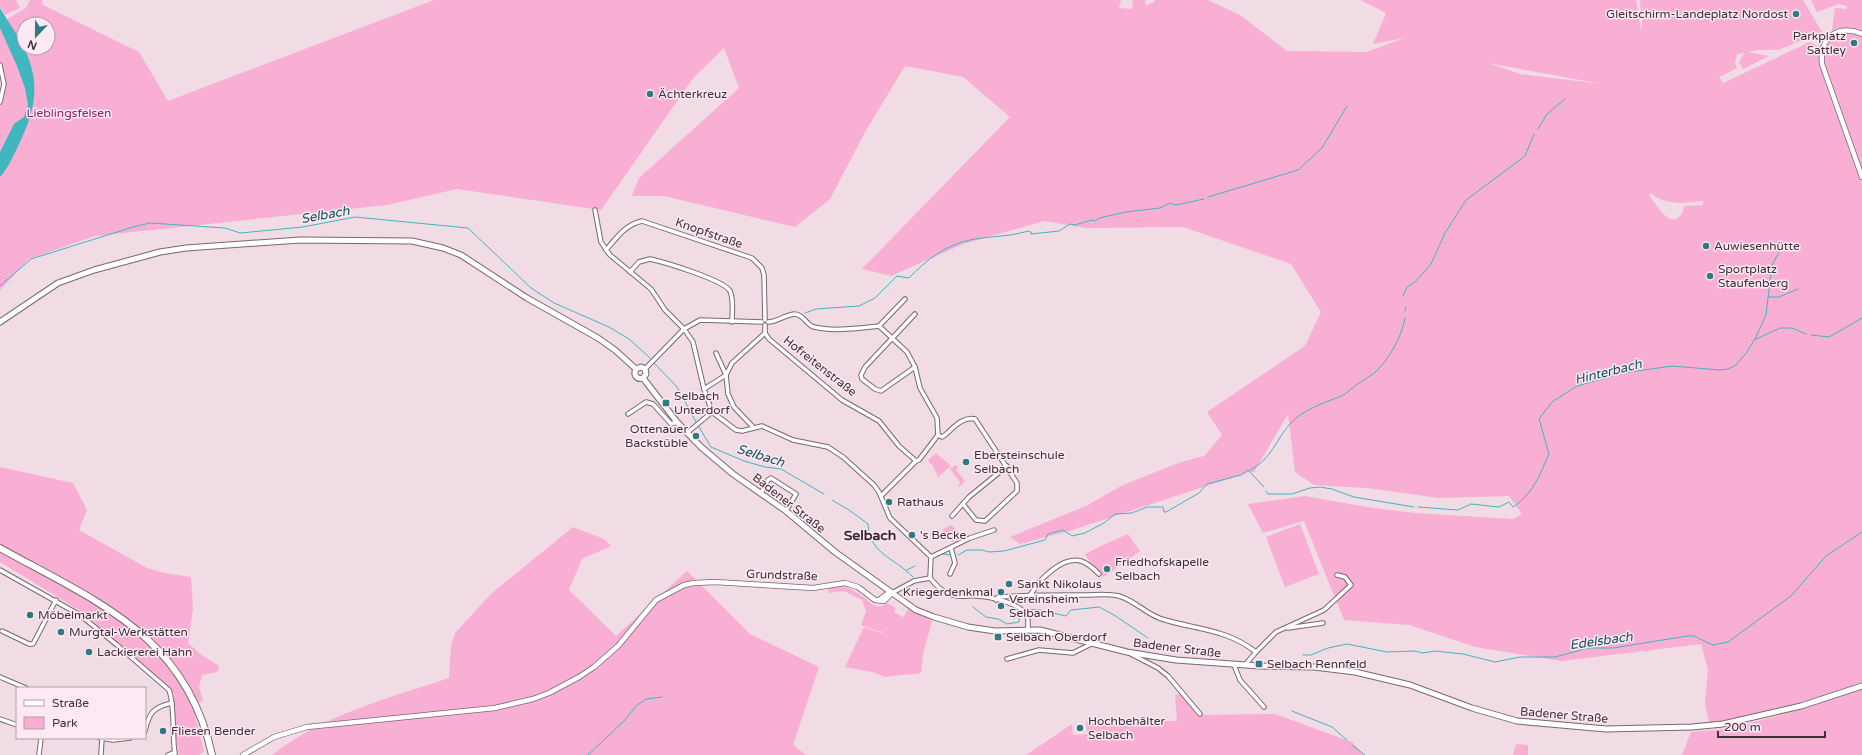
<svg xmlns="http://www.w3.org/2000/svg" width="1862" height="755" font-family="'Varela Round',sans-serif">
<rect width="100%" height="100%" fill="#f1dbe5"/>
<!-- green -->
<g fill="#f9aed4" fill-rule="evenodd">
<polygon points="0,0 16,0 20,8 5,15 0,6"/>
<path d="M30 0H42L43 5 139 52 168 101 434 0H1121L1119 8 1132 9 1133 0H1145L1146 5 1155 2 1154 0H1208L1240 15 1287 51 1366 52 1405 38 1373 44 1386 13 1360 0H1636L1641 31 1642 23 1640 0H1803L1822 32 1778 50H1758L1747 52 1769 56 1743 69 1739 62 1743 55 1746 53 1737 54 1735 63 1737 68 1719 77 1723 83 1810 42 1818 47 1841 31 1832 30 1835 8 1846 9 1847 6 1839 4 1817 12 1811 0H1862V682C1812 700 1762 716 1709 723L1705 702 1708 670 1701 644 1561 661 1475 647 1409 625 1344 620 1304 521 1263 533 1248 504 1305 496 1367 507 1415 513 1513 519 1522 514 1509 496 1439 498 1367 488 1314 485 1295 472 1288 414 1254 472H1249L1072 530 1020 544 1010 537 1086 506 1121 486 1178 463 1204 456 1222 435 1207 412 1305 346 1321 312 1291 264 1183 227 1086 228 1044 221 963 244 891 276 862 269 1010 117 963 77 905 66 865 132 830 199 795 227 664 196H632L639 178 739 88 724 48 694 77 601 210 457 189 387 205 95 236 29 259 0 290V103C7 88 2 76 0 61 0 49 0 35 0 23L26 8ZM24 24H48V48H24ZM1488 63 1602 84 1520 74ZM1651 193C1666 206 1685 203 1703 201V205L1684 206C1683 211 1682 215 1678 218 1667 225 1656 203 1649 196Z"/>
<path d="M936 453C941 459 946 460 951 466L938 477 932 464H930L928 460Z"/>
<polygon points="956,465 958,468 956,470 965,481 958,488 960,482 950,469"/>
<polygon points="0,467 73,483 87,510 79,530 147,568 165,573 191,577 193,609 188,643 203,656 219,666 218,672 202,675 199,687 203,701 198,703 195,716 204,751 199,755 179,755 173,718 174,694 168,686 84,613 0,562"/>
<polygon points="1300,524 1319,574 1285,587 1266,537"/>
<polygon points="951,525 961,534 963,538 952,542 942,530"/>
<path d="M573 527 604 539 611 546 582 559 569 590 616 636 687 571 750 634 819 667 793 745 806 755H272C323 715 389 698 449 678L451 646 455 633 492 593Z"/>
<polygon points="1128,534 1140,551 1104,577 1094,569 1085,554 1103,545"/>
<path d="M845 586C851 589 857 592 862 596 871 601 874 612 887 603L896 608 894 612 903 617 901 621 909 608 932 621 923 654 921 673 885 677 872 672 845 667 864 627 882 633 888 626 882 632 861 625 866 611 862 600 844 591 829 593 828 588Z"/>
<polygon points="1862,690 1862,755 1682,755 1691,732 1727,729 1793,712"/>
<polygon points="1180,694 1198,715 1275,714 1352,742 1364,755 1026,755 1072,724 1073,735 1087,734 1086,721 1177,721 1175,695"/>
<polygon points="1516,744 1528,745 1528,755 1513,755"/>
</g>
<!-- water -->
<path fill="#40b6bf" d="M0 8C7 20 15 31 21 42 41 79 37 106 20 142 14 154 9 167 0 177V152L14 124 24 117 28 105 25 88 17 66 0 28Z"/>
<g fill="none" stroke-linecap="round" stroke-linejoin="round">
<!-- stream -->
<g stroke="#40b6bf" stroke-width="1">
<polyline points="1538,129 1547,114 1565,99"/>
<polyline points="1208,197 1298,170 1322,148 1347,106"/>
<polyline points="0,286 31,259 133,227 150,223 225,228 240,233 303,227 355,217 468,228 531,288 554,303 609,327 629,339 650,358"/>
<polyline points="1403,296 1407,287 1415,282 1431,264 1445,233 1466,200 1525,156 1534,134"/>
<polyline points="1769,297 1779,297 1798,289"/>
<polyline points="1405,311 1406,307"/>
<path d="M805 313 816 309 859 306 875 298 897 276 909 278C926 260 946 245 970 240 989 236 1009 237 1028 231L1031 232V234L1059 231 1070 224 1075 225 1091 220 1095 221 1099 218 1126 212 1160 208 1170 203 1176 205 1204 199"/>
<polyline points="1811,335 1829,337 1862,318"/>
<polyline points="1755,339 1766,315 1772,265 1782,247"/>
<polyline points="654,363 677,387 696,422"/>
<polyline points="699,427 711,447 744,461 765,467 781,469 824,494"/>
<path d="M1250 470C1273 458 1275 440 1291 423 1303 410 1323 403 1339 397 1345 395 1351 389 1356 385 1362 381 1369 377 1374 373 1388 361 1402 337 1405 318"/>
<polyline points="1266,491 1268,494 1292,494 1310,488 1320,487 1332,489 1354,497 1414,507"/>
<path d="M832 500 849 510 868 524C870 555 894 557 913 577"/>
<path d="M1418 507 1458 510 1471 504 1499 507 1509 502 1513 507C1534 493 1539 476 1549 454L1539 419 1552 402 1577 386 1623 373 1672 366 1720 370 1728 369 1736 365 1747 352 1754 340 1780 328H1792L1806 334"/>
<polyline points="942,554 951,555"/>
<polyline points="958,555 967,550 982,550 989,552 1004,551 1045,540 1048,534 1063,530 1072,536 1085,533 1104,523 1115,514 1132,513 1147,507 1163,507 1164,512 1166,512 1199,493 1207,484 1241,475 1248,470 1264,487"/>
<polyline points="907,570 915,566"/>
<polyline points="973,607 986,617 998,619 1007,624 1019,622 1020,613"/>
<polyline points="1024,609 1040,610 1066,616 1071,610 1099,607 1114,615 1148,638"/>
<polyline points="1303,655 1311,655 1328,648 1347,644 1387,652 1415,651 1423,653 1435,651 1463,654 1495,662 1520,657 1555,657 1588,648 1613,648 1687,636 1694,636 1713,645 1728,642 1791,596 1826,556 1862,532"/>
<polyline points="1292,711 1332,727 1347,740"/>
<polyline points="1352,745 1365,755"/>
<polyline points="588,755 625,720 636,706 646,699 662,697"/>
</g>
<!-- minor casing -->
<g stroke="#7a6770" stroke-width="5.5">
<g id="minor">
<polyline points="0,65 4,84 0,102"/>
<path d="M595 210 601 242 610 255 651 289 665 310 684 329 693 342 704 389 712 412 736 430 742 431 762 426 793 440 828 447 843 457 874 485 879 492 890 518 931 557 930 578C936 585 943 593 952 595 960 598 969 595 977 596 991 597 1025 603 1028 620 1028 623 1028 627 1028 629"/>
<path d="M606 250C617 237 625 225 642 221L752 258 762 268 764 275 765 320"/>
<path d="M630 272 639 262 650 259C664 262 724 280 730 291 734 299 732 313 732 322"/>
<polyline points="915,314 865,367 861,375 862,379 875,389 881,391 915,367"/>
<path d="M768 322C777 322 785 315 794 314 804 314 806 325 814 327 834 332 859 328 879 326L907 352 915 367 920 388 937 418 938 435"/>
<polyline points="765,325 765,333 769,339 842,400 879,421 899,446 916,461"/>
<polyline points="879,326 905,299"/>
<polyline points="716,353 726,375 728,394 734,407 753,427"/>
<polyline points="645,369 684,329 700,320 762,322"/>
<polyline points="704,389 726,375 732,363 765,333"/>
<polyline points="628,414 646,402 653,404 671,424 677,422"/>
<polyline points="687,433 712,412"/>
<path d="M938 435 942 437 945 435C953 428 963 416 975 419L1017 483V491L985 521 976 520 963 504"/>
<polyline points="761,493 768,480 771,478 796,494 786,511"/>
<polyline points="881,496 916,461 919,460 938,435"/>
<polyline points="952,516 969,497 1007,466"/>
<polyline points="931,557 970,538 994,530"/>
<path d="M0 570 80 615 117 645 169 690C175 705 172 736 175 755"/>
<polyline points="950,574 955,563 951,548"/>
<polyline points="892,593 914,581 930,578"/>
<path d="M1031 594C1040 579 1062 556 1081 561 1088 563 1094 569 1099 574"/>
<path d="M996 600 998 597C1027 595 1055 595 1083 595 1096 595 1107 593 1119 596 1136 601 1148 616 1165 620 1199 630 1226 629 1256 652"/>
<polyline points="1288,628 1323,623"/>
<polyline points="2,631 29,644 33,644 56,600"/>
<polyline points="1129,653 1158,668 1168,676 1200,714"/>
<polyline points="1007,659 1039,650 1073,653 1093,643"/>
<polyline points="1234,665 1240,680 1264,707"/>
<polyline points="1245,665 1256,652 1276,632 1324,610 1351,585 1345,577 1337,575"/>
<polyline points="0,677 26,688"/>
<polyline points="0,719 17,725"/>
<path d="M145 731C149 713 153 707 172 703"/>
<polyline points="100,738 113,740 130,738"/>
<polyline points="39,755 41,738"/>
<polyline points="101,755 102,738"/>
<polyline points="168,755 175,752"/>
</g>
</g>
<!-- tertiary casing -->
<g stroke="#7a6770" stroke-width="6">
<g id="tertiary">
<path d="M1862 34C1837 24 1819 38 1822 64L1862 177"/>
<polyline points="879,600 887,594 892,593"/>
<polyline points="243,755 274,737 307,727 495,708 533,699 549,693 579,677 594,667 618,646 656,600 684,585 694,583 715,582 813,588 845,583 858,587 875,600 884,601 892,593"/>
</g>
</g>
<!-- secondary casing -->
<g stroke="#7a6770" stroke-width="7">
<g id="secondary">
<polyline points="0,322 58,283 94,270 160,252 186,248 300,240 412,241 443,248 461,255 527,298 598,338 615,350 636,369"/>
<polyline points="636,369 641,367 645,369 646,374 643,378"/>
<path d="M636 369C633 375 637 380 643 378"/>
<polyline points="643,378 677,422 701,447 733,474 786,511 835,552 916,610 934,617 968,627 995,631 1040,630 1127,652 1176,660 1260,666 1314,667 1355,672 1410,685 1472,708 1517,721 1606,729 1692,727 1723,724 1801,706 1862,686"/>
</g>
</g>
<!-- primary casing -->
<g stroke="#7a6770" stroke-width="8">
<path id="primary" d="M0 548C97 602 186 635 212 755"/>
</g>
<!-- minor -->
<use href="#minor" stroke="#fff" stroke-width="3.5"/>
<!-- tertiary -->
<use href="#tertiary" stroke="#fff" stroke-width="4.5"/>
<!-- secondary -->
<use href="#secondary" stroke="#fff" stroke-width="5"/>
<!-- primary -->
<use href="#primary" stroke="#fff" stroke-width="6"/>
</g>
<!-- markers -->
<g fill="#30797e" stroke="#fee8f3" stroke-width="1.5">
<circle cx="1796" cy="14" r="4"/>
<circle cx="1854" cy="43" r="4"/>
<circle cx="650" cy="94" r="4"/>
<circle cx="1706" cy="246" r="4"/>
<circle cx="1710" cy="276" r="4"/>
<rect x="662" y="399" width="8" height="8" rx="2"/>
<circle cx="696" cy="436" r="4"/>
<circle cx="966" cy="462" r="4"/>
<circle cx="889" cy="502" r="4"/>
<circle cx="912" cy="535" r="4"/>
<circle cx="1107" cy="569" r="4"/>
<circle cx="1009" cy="584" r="4"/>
<circle cx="1001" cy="592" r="4"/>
<circle cx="1001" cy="606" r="4"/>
<circle cx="30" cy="615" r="4"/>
<circle cx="61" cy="632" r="4"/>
<rect x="994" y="633" width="8" height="8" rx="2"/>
<circle cx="89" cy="652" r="4"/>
<rect x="1255" y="660" width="8" height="8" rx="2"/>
<circle cx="1080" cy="728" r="4"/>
<circle cx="163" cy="731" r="4"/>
</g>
<g text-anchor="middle" stroke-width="3" stroke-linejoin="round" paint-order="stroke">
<!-- poi labels -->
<g font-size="12" fill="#3a3236" stroke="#fee8f3" text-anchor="start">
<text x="1788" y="18" text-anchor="end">Gleitschirm-Landeplatz Nordost</text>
<text x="1846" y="40" text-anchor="end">Parkplatz<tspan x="1846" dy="14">Sattley</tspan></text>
<text x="658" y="98">Ächterkreuz</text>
<text x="1714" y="250">Auwiesenhütte</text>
<text x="1718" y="273">Sportplatz<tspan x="1718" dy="14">Staufenberg</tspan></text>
<text x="674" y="400">Selbach<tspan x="674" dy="14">Unterdorf</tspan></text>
<text x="688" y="433" text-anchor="end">Ottenauer<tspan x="688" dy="14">Backstüble</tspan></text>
<text x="974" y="459">Ebersteinschule<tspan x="974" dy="14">Selbach</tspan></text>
<text x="897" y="506">Rathaus</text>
<text x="920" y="539">'s Becke</text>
<text x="1115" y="566">Friedhofskapelle<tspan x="1115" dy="14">Selbach</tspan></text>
<text x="1017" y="588">Sankt Nikolaus</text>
<text x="993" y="596" text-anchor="end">Kriegerdenkmal</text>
<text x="1009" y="603">Vereinsheim<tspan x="1009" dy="14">Selbach</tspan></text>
<text x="38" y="619">Möbelmarkt</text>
<text x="69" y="636">Murgtal-Werkstätten</text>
<text x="1006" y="641">Selbach Oberdorf</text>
<text x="97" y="656">Lackiererei Hahn</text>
<text x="1267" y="668">Selbach Rennfeld</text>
<text x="1088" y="725">Hochbehälter<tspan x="1088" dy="14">Selbach</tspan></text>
<text x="171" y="735">Fliesen Bender</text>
</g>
<!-- park labels -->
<g font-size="12" fill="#902266" stroke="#fee8f3">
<text x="69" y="117">Lieblingsfelsen</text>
</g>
<!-- street labels -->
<g font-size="12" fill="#3a3236" stroke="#fee8f3">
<text transform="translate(709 233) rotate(19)" y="4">Knopfstraße</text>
<text transform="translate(820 366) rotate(38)" y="4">Hofreitenstraße</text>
<text transform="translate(789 503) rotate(38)" y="4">Badener Straße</text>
<text transform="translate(782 575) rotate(2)" y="4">Grundstraße</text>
<text transform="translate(1177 648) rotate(7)" y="4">Badener Straße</text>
<text transform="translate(1564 715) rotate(5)" y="4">Badener Straße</text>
</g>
<!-- water labels -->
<g font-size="13" font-style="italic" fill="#0d5257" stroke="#fee8f3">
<text transform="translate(325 214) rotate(-10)" y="5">Selbach</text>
<text transform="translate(1608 371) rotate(-14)" y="5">Hinterbach</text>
<text transform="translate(761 455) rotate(17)" y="5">Selbach</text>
<text transform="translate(1601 640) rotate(-8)" y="5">Edelsbach</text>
</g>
<!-- quarter labels -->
<g font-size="14" font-weight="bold" fill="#34252c" stroke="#fee8f3">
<text x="870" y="540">Selbach</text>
</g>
</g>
<!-- legend -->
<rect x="16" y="687" width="130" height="52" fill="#fee8f3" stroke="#b09fa7"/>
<rect x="24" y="700" width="20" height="6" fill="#ffffff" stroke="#b09fa7"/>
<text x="52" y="707" font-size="12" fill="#3a3236">Straße</text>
<rect x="24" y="717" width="20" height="12" fill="#f9aed4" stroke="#b09fa7"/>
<text x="52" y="727" font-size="12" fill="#3a3236">Park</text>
<!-- north arrow -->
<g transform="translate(36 36) rotate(202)"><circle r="19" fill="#fee8f3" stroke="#b09fa7"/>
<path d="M0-3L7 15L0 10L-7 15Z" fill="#30797e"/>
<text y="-6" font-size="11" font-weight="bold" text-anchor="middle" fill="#3a3236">N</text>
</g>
<!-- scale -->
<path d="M1718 731v6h107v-6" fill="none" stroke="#3a3236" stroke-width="2"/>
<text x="1724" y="731" font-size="12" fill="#3a3236" stroke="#fee8f3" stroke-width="3" paint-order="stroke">200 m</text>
</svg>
